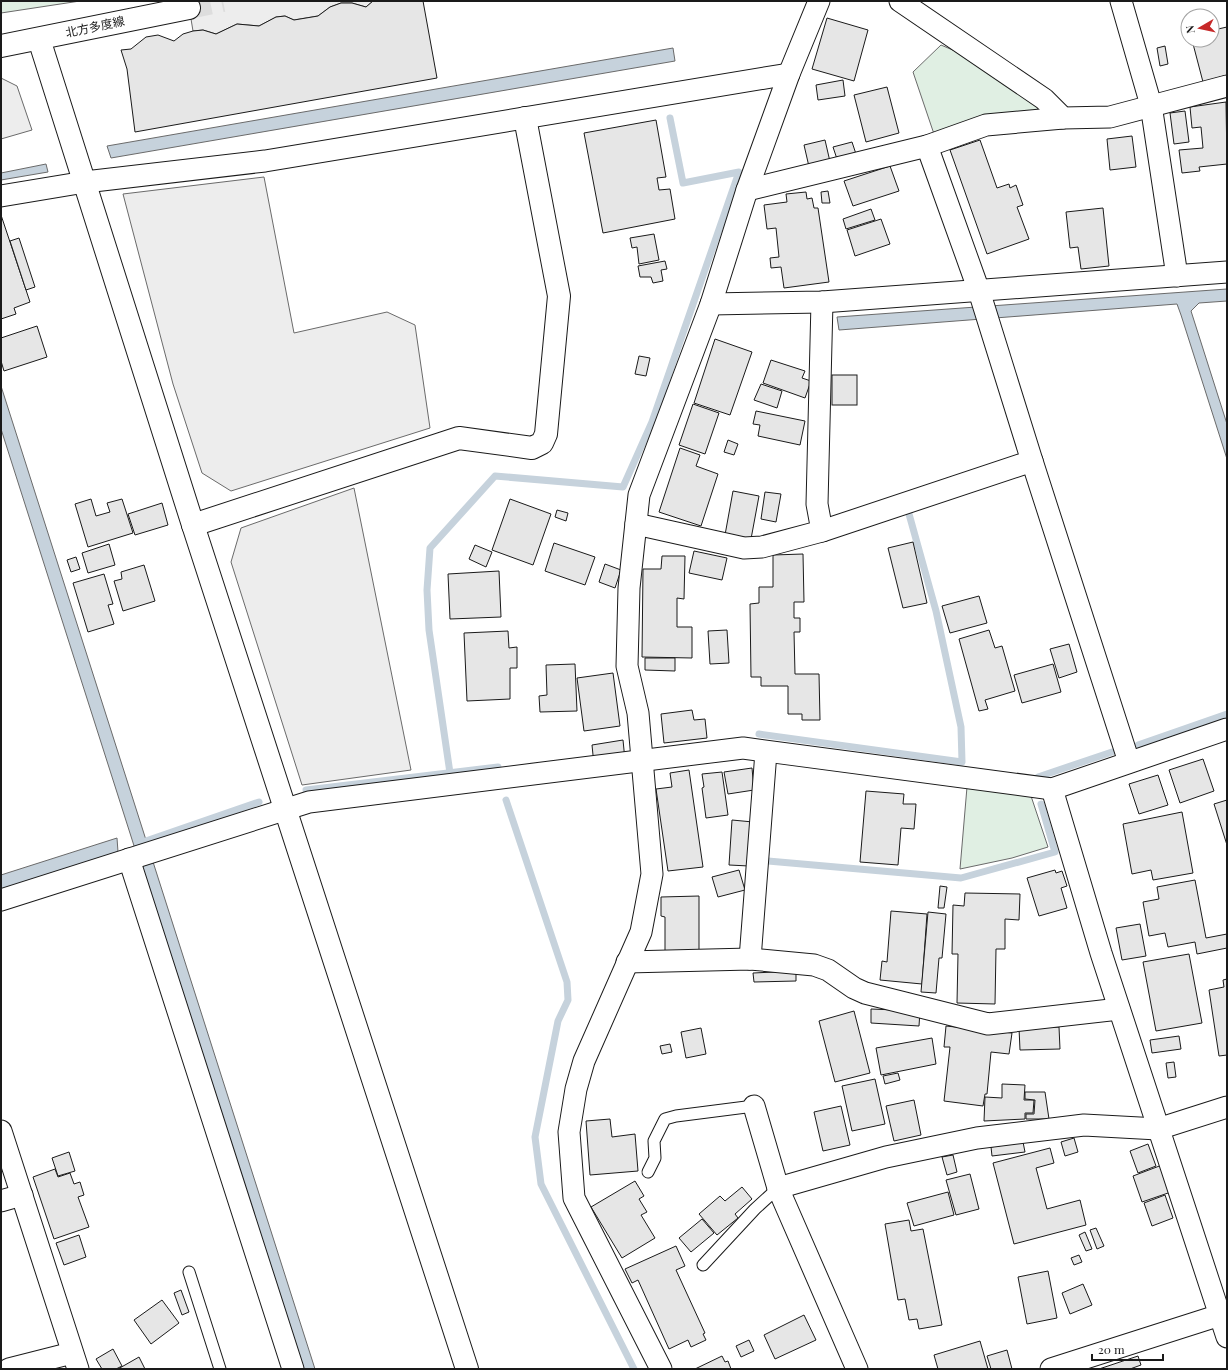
<svg xmlns="http://www.w3.org/2000/svg" width="1228" height="1370" font-family="'Playfair Display','Noto Sans JP',serif">
<rect width="100%" height="100%" fill="#fff"/>
<!-- green -->
<g fill="#e0efe3" stroke="#6a6a6a">
<polygon points="1,1 80,1 1,13"/>
<polygon points="941,45 962,54 1043,108 1039,114 935,137 913,72"/>
<polygon points="967,787 1031,796 1048,847 1012,858 960,869"/>
</g>
<!-- parking -->
<g fill="#ededed" stroke="#6a6a6a">
<polygon points="188,1 373,1 366,7 352,3 341,3 330,7 318,16 294,20 285,16 276,17 259,26 237,24 216,34 203,30 193,31"/>
<polygon points="1,78 17,86 32,130 1,139"/>
<polygon points="264,177 294,333 387,312 415,325 430,428 231,491 202,473 173,384 123,194"/>
<polygon points="354,488 411,770 302,785 231,562 241,528"/>
</g>
<!-- water -->
<g fill="#c6d2dc" stroke="#6a6a6a">
<polygon points="673,48 675,61 111,158 107,146"/>
<polygon points="46,164 48,172 1,180 1,173"/>
<polygon points="1227,289 1227,301 1199,303 1191,311 1227,424 1227,459 1181,315 1177,304 839,330 837,317"/>
<polygon points="1,386 315,1369 301,1369 1,429"/>
<polygon points="117,838 118,852 1,890 1,875"/>
</g>
<g fill="none" stroke-linecap="round" stroke-linejoin="round">
<!-- stream -->
<g stroke="#c6d2dc" stroke-width="7">
<polyline points="759,734 962,762 961,727 936,611 909,514"/>
<polyline points="1138,745 1227,714"/>
<polyline points="450,773 429,630 427,590 430,548 495,476 623,487 652,422 739,172 683,183 670,118"/>
<polyline points="1038,777 1112,752"/>
<polyline points="306,790 498,767"/>
<polyline points="506,800 567,982 568,1000 558,1021 535,1137 541,1184 634,1369"/>
<polyline points="140,843 259,802"/>
<polyline points="768,861 961,878 1055,852 1041,804"/>
</g>
</g>
<!-- building -->
<g fill="#e6e6e6" stroke="#1a1a1a">
<polygon points="373,1 423,1 437,78 135,132 127,69 121,50 131,49 146,37 158,35 174,41 183,34 193,31 203,30 216,34 237,24 259,26 276,17 285,16 294,20 318,16 330,7 341,3 352,3 366,7"/>
<polygon points="1215,17 1218,29 1227,27 1227,75 1203,82 1192,40 1212,40 1212,18"/>
<polygon points="827,18 868,30 854,81 812,69"/>
<polygon points="1165,46 1168,64 1160,66 1157,48"/>
<polygon points="843,80 845,96 818,100 816,85"/>
<polygon points="887,87 899,133 866,142 854,95"/>
<polygon points="1226,102 1227,164 1199,167 1200,171 1182,173 1179,150 1203,148 1201,127 1192,128 1190,107"/>
<polygon points="1185,111 1189,142 1174,144 1170,113"/>
<polygon points="656,120 666,177 657,178 659,190 670,189 675,219 603,233 584,133"/>
<polygon points="1132,136 1136,167 1110,170 1107,139"/>
<polygon points="825,140 831,166 810,171 804,145"/>
<polygon points="980,140 997,188 1009,184 1010,188 1016,185 1023,205 1017,207 1029,239 987,254 950,150"/>
<polygon points="852,142 856,154 837,159 833,147"/>
<polygon points="890,166 899,191 853,206 844,181"/>
<polygon points="828,191 830,203 822,203 821,192"/>
<polygon points="806,192 807,199 812,198 814,208 818,208 829,282 784,288 781,267 771,268 770,258 779,257 776,228 767,229 764,205 787,202 786,194"/>
<polygon points="1103,208 1109,266 1081,269 1078,247 1070,248 1066,212"/>
<polygon points="871,209 875,220 846,229 843,219"/>
<polygon points="1,215 30,302 14,308 16,314 1,319"/>
<polygon points="881,219 890,244 855,256 847,230"/>
<polygon points="654,234 659,260 639,264 637,247 632,248 630,238"/>
<polygon points="19,238 35,287 26,290 10,241"/>
<polygon points="665,261 667,269 661,270 663,281 653,283 651,277 640,277 638,266"/>
<polygon points="37,326 47,357 4,371 1,361 1,338"/>
<polygon points="715,339 752,352 730,415 694,403"/>
<polygon points="639,356 650,358 646,376 635,374"/>
<polygon points="771,360 805,371 802,378 811,381 805,398 763,383"/>
<rect x="832" y="375" width="25" height="30"/>
<polygon points="761,384 782,391 777,408 754,400"/>
<polygon points="693,404 719,413 705,454 679,445"/>
<polygon points="756,411 805,421 800,445 758,436 760,425 753,424"/>
<polygon points="728,440 738,444 734,455 724,452"/>
<polygon points="680,448 700,455 696,466 718,474 701,526 659,512"/>
<polygon points="733,491 759,496 751,539 725,535"/>
<polygon points="765,492 781,494 776,522 761,519"/>
<polygon points="91,499 96,516 110,512 107,503 122,499 133,533 88,547 75,504"/>
<polygon points="510,499 551,514 533,565 492,550"/>
<polygon points="162,503 168,525 135,535 128,514"/>
<polygon points="557,510 568,513 566,521 555,517"/>
<polygon points="913,542 927,603 903,608 888,548"/>
<polygon points="554,543 595,557 585,585 545,571"/>
<polygon points="109,544 115,565 88,573 82,553"/>
<polygon points="475,545 492,552 486,567 469,559"/>
<polygon points="694,551 727,558 722,580 689,573"/>
<polygon points="803,554 804,602 794,602 794,618 800,618 800,632 794,632 795,674 819,674 820,720 802,720 802,714 788,714 788,686 761,686 761,677 751,677 750,604 759,603 759,587 773,587 773,555"/>
<polygon points="662,556 685,556 684,599 677,598 677,627 692,627 692,658 642,657 643,569 661,569"/>
<polygon points="76,557 80,569 71,572 67,560"/>
<polygon points="605,564 621,570 615,588 599,582"/>
<polygon points="144,565 155,601 123,611 114,581 122,579 121,572"/>
<polygon points="499,571 501,617 450,619 448,574"/>
<polygon points="104,574 113,604 108,605 114,624 88,632 73,583"/>
<polygon points="979,596 987,623 950,633 942,606"/>
<polygon points="727,630 729,663 710,664 708,631"/>
<polygon points="989,630 995,648 1002,646 1015,691 985,700 988,709 979,711 959,639"/>
<polygon points="508,631 509,648 517,647 517,668 510,668 510,699 467,701 464,633"/>
<polygon points="1069,644 1077,672 1059,678 1050,649"/>
<polygon points="645,658 675,658 675,671 645,670"/>
<polygon points="575,664 577,711 540,712 539,696 547,695 546,665"/>
<polygon points="1053,664 1061,692 1022,703 1014,675"/>
<polygon points="613,673 620,726 584,731 577,678"/>
<polygon points="692,710 694,720 705,719 707,738 664,743 661,714"/>
<polygon points="623,740 625,760 594,765 592,745"/>
<polygon points="1203,759 1214,791 1180,803 1169,770"/>
<polygon points="752,768 754,790 728,794 724,772"/>
<polygon points="689,770 703,867 668,871 656,789 672,787 670,773"/>
<polygon points="722,772 728,815 706,818 702,788 704,787 702,774"/>
<polygon points="1158,775 1168,805 1139,814 1129,784"/>
<polygon points="866,791 904,794 903,804 916,804 914,829 901,828 898,865 860,862"/>
<polygon points="1227,800 1227,845 1214,804"/>
<polygon points="1182,812 1193,873 1153,880 1151,870 1132,874 1123,824"/>
<polygon points="732,820 753,822 749,866 729,865"/>
<polygon points="739,870 745,890 718,897 712,877"/>
<polygon points="1055,870 1056,873 1062,871 1067,886 1061,888 1067,908 1039,916 1027,878"/>
<polygon points="1195,880 1206,938 1227,934 1227,948 1197,954 1195,942 1168,947 1165,933 1149,936 1143,902 1159,899 1157,887"/>
<polygon points="940,886 947,887 944,908 938,908"/>
<polygon points="965,893 1020,894 1019,920 1005,919 1005,949 996,949 995,1004 957,1003 958,954 952,954 953,905 964,906"/>
<polygon points="699,896 699,954 665,954 665,917 661,916 661,897"/>
<polygon points="891,911 927,914 922,984 880,980 882,961 887,962"/>
<polygon points="928,912 946,914 942,958 939,958 936,993 921,992"/>
<polygon points="1140,924 1146,956 1122,960 1116,928"/>
<polygon points="1189,954 1202,1023 1156,1031 1143,962"/>
<polygon points="796,971 796,981 754,982 753,973"/>
<polygon points="1227,979 1227,1055 1219,1056 1209,990 1224,987 1223,980"/>
<polygon points="871,1009 920,1011 919,1026 871,1023"/>
<polygon points="854,1011 870,1073 835,1082 819,1021"/>
<polygon points="946,1026 1012,1033 1009,1054 991,1052 987,1094 985,1094 983,1106 944,1101 950,1047 944,1047"/>
<polygon points="1059,1027 1060,1049 1020,1050 1019,1028"/>
<polygon points="701,1028 706,1054 686,1058 681,1032"/>
<polygon points="1179,1036 1181,1049 1152,1053 1150,1040"/>
<polygon points="932,1038 936,1064 881,1075 876,1048"/>
<polygon points="670,1044 672,1052 662,1054 660,1046"/>
<polygon points="1174,1062 1176,1077 1168,1078 1166,1063"/>
<polygon points="898,1073 900,1080 885,1084 883,1076"/>
<polygon points="875,1079 885,1124 852,1131 842,1086"/>
<polygon points="1002,1084 1025,1085 1024,1100 1034,1100 1033,1113 1025,1113 1025,1119 984,1121 985,1097 1002,1098"/>
<polygon points="1025,1092 1045,1092 1049,1119 1026,1119 1026,1114 1034,1114 1035,1100 1025,1099"/>
<polygon points="914,1100 921,1135 894,1141 886,1106"/>
<polygon points="841,1106 850,1145 823,1151 814,1112"/>
<polygon points="610,1119 612,1137 635,1134 638,1171 590,1175 586,1121"/>
<polygon points="1074,1138 1078,1152 1065,1156 1061,1142"/>
<polygon points="1023,1142 1025,1152 992,1156 991,1147"/>
<polygon points="1148,1144 1156,1166 1138,1173 1130,1151"/>
<polygon points="1050,1148 1054,1163 1036,1168 1047,1209 1080,1200 1086,1225 1014,1244 993,1163"/>
<polygon points="69,1152 75,1171 58,1176 52,1158"/>
<polygon points="953,1155 957,1172 947,1175 942,1157"/>
<polygon points="1162,1165 1171,1192 1142,1202 1133,1176"/>
<polygon points="55,1169 58,1177 70,1173 74,1184 80,1182 84,1195 78,1197 89,1227 54,1239 33,1177"/>
<polygon points="970,1174 979,1209 956,1215 946,1180"/>
<polygon points="635,1181 644,1196 639,1199 647,1212 641,1215 655,1238 622,1258 591,1207"/>
<polygon points="742,1187 752,1199 735,1214 738,1218 717,1235 699,1214 720,1196 725,1201"/>
<polygon points="948,1192 954,1215 914,1226 907,1203"/>
<polygon points="1165,1195 1173,1218 1152,1226 1144,1203"/>
<polygon points="702,1219 714,1233 691,1252 679,1238"/>
<polygon points="909,1220 911,1231 923,1229 942,1325 919,1329 917,1319 909,1320 905,1299 898,1300 885,1224"/>
<polygon points="1096,1228 1104,1246 1097,1249 1090,1230"/>
<polygon points="1085,1232 1092,1249 1086,1251 1079,1235"/>
<polygon points="79,1235 86,1257 64,1265 56,1243"/>
<polygon points="676,1246 685,1266 676,1270 705,1333 703,1334 706,1340 691,1347 688,1340 669,1349 638,1280 632,1283 625,1269"/>
<polygon points="1079,1255 1082,1262 1074,1265 1071,1258"/>
<polygon points="1048,1271 1057,1318 1027,1324 1018,1277"/>
<polygon points="1083,1284 1092,1305 1070,1314 1062,1293"/>
<polygon points="181,1290 189,1312 182,1315 174,1293"/>
<polygon points="162,1300 179,1323 151,1344 134,1320"/>
<polygon points="804,1315 816,1340 775,1359 764,1335"/>
<polygon points="749,1340 754,1351 741,1357 736,1346"/>
<polygon points="980,1341 988,1369 938,1369 934,1355"/>
<polygon points="113,1349 122,1366 116,1369 102,1369 96,1359"/>
<polygon points="1007,1350 1012,1369 991,1369 987,1356"/>
<polygon points="722,1356 725,1362 728,1361 731,1369 695,1369"/>
<polygon points="1138,1356 1141,1365 1130,1369 1099,1369"/>
<polygon points="139,1357 145,1369 118,1369"/>
</g>
<g fill="none" stroke-linecap="round" stroke-linejoin="round">
<!-- primary-tunnel -->
<polyline stroke="#ddd" stroke-width="22" stroke-dasharray="22 11" stroke-linecap="butt" points="189,8 223,1"/>
<!-- lane casing -->
<g stroke="#1a1a1a" stroke-width="13">
<g id="lane">
<polyline points="648,1172 655,1158 654,1141 665,1119 676,1116 754,1106"/>
<polyline points="703,1265 755,1209 778,1188"/>
<polyline points="189,1272 220,1369"/>
</g>
</g>
<!-- street casing -->
<g stroke="#1a1a1a" stroke-width="23">
<g id="street">
<polyline points="900,1 1044,99 1063,118 1110,117 1227,86"/>
<polyline points="1121,1 1151,105 1177,276"/>
<polyline points="927,146 979,291 1032,461 1129,762"/>
<polyline points="747,190 927,146 986,125 1063,118"/>
<polyline points="1,196 85,182 265,161 789,74"/>
<polyline points="822,302 817,504 822,531"/>
<polyline points="711,304 822,302 1227,272"/>
<polyline points="636,524 744,548 762,547 822,531 1032,461"/>
<polyline points="1052,789 1101,953 1227,1337"/>
<polyline points="129,859 293,1369"/>
<polyline points="1,900 309,802 743,748 1052,789 1227,729"/>
<polyline points="750,959 766,752"/>
<polyline points="627,962 750,959 814,965 828,970 854,988 865,993 988,1024 1119,1009"/>
<polyline points="754,1106 778,1188"/>
<polyline points="1,1131 78,1369"/>
<polyline points="1,1201 22,1195"/>
<polyline points="9,1369 72,1353"/>
<polyline points="661,1369 574,1198 569,1132 576,1089 584,1061 641,932 652,874 638,713 627,666 629,588 639,495 711,304 747,190 789,74 819,1"/>
<polyline points="857,1369 778,1188 886,1157 977,1138 1084,1125 1158,1129 1227,1107"/>
<polyline points="1051,1369 1220,1315"/>
</g>
</g>
<!-- secondary casing -->
<g stroke="#1a1a1a" stroke-width="24">
<g id="secondary">
<polyline points="39,39 193,525 467,1369"/>
<polyline points="193,525 459,438 532,448 542,443 546,434 559,296 525,118"/>
</g>
</g>
<!-- primary casing -->
<g stroke="#1a1a1a" stroke-width="24">
<polyline id="primary" points="1,46 189,8"/>
</g>
<!-- lane -->
<use href="#lane" stroke="#fff" stroke-width="11"/>
<!-- street -->
<use href="#street" stroke="#fff" stroke-width="21"/>
<!-- secondary -->
<use href="#secondary" stroke="#fff" stroke-width="22"/>
<!-- primary -->
<use href="#primary" stroke="#fff" stroke-width="22"/>
</g>
<g text-anchor="middle" stroke-width="3" stroke-linejoin="round" paint-order="stroke">
<!-- street labels -->
<g font-size="12" fill="#1a1a1a" stroke="#fff">
<text transform="translate(95 27) rotate(-12)" y="4">北方多度線</text>
</g>
</g>
<!-- border -->
<rect width="1228" height="1370" fill="none" stroke="#1a1a1a" stroke-width="4"/>
<!-- north arrow -->
<g transform="translate(1200 28) rotate(261)"><circle r="19" fill="#ffffff" stroke="#a3a3a3"/>
<path d="M0-3L7 15L0 10L-7 15Z" fill="#c62828"/>
<text y="-6" font-size="11" font-weight="bold" text-anchor="middle" fill="#1a1a1a">N</text>
</g>
<!-- scale -->
<path d="M1092 1354v6h71v-6" fill="none" stroke="#1a1a1a" stroke-width="2"/>
<text x="1098" y="1354" font-size="12" fill="#1a1a1a" stroke="#ffffff" stroke-width="3" paint-order="stroke">20 m</text>
</svg>
